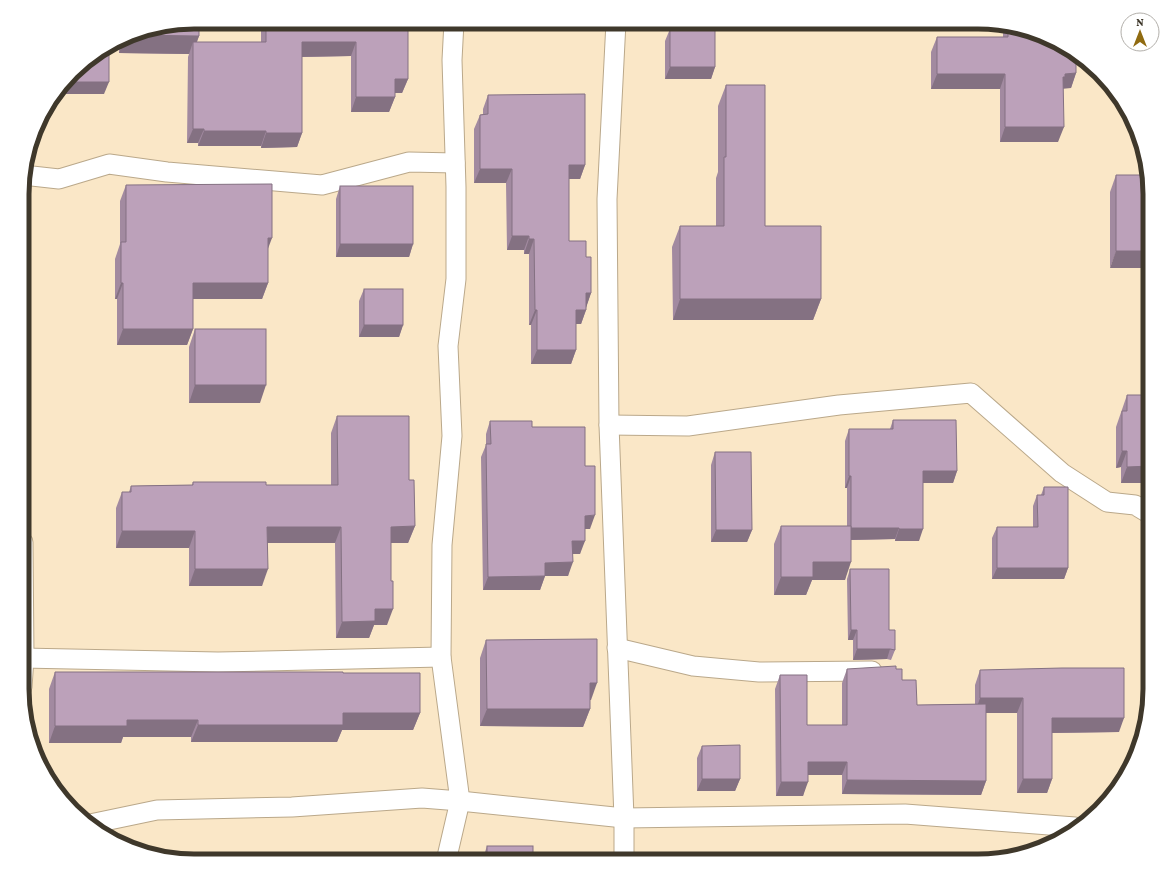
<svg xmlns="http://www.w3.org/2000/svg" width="1172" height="883" font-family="'Crimson Pro',serif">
<rect width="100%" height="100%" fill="#fae7c7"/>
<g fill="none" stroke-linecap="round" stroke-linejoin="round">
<!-- minor casing -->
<g stroke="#baa88a" stroke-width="21">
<g id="minor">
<polyline points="616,22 607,199 609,425 624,818 624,861"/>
<polyline points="23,175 59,179 109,164 167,172 322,185 409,162 455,163"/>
<polyline points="609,425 688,426 839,405 971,393 1062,473 1107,502 1135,505 1150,514"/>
<polyline points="617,648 693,666 759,672 872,671"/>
<polyline points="22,658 218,662 441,657"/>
<polyline points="22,687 24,658 23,542"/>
<polyline points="90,824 157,810 292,807 422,798 460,801 624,818 905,814 1075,827"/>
<polyline points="446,861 460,801 441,657 442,545 452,436 448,346 456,279 456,187 452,60 454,22"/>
</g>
</g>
<!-- minor -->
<use href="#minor" stroke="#fff" stroke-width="19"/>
</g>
<!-- wall -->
<g fill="#a28aa0">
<polygon points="261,22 408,22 408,79 402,93 395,93 395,97 389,112 351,112 351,56 302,57 302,133 297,147 261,148 261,146 198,146 198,143 187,143 188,57 189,54 119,53 119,42 138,31 199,36 197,42 261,42"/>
<polygon points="691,22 758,22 755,29 715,30 715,67 711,79 665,79 665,41 670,29 686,29 686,27 691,27"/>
<polygon points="1003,26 1044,35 1076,73 1071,88 1063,88 1058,142 1000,142 1000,89 931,89 931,52 937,37 1003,37"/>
<polygon points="726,85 765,226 821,299 813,320 673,320 672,247 680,226 716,226 716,178 718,172 718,106"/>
<polygon points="488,95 585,165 580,179 569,179 569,241 586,257 591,293 586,307 586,310 581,324 576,324 576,350 571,364 531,364 531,325 529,325 529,254 524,254 524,250 507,250 506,183 474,183 474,129 480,115 483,114 483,109"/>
<polygon points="1116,175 1146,175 1110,268 1110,192"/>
<polygon points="126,185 268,249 268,283 262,299 193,299 193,329 187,345 117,345 117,299 115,299 115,259 120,244 120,201"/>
<polygon points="340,186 413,244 409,257 336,257 336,199"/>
<polygon points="364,289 403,325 399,337 359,337 359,301"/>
<polygon points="195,329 260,403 189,403 189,347"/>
<polygon points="1127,395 1150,483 1121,483 1121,467 1116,468 1116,427"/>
<polygon points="337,416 409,480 415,526 408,543 391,543 387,625 374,625 369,638 336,638 335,543 267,543 262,586 189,586 189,548 116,548 116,508 122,492 129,492 131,486 192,485 193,482 266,485 331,485 331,433"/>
<polygon points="893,420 957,471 953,483 923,483 919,541 895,541 895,539 851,540 845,580 812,580 806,595 774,595 774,544 781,526 847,526 847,488 845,488 845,441 849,429 890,429"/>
<polygon points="490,421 532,427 585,466 590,529 585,529 580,554 572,554 568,576 545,576 540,590 483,590 481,457 486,445 486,434"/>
<polygon points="715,452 752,530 747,542 711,542 711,465"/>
<polygon points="1044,487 1068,568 1064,579 992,579 992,538 997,527 1033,527 1033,506 1037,495 1041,495"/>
<polygon points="850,569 889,630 895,650 891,660 887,659 853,660 853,640 848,640 847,579"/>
<polygon points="486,640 591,700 590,700 590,709 583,727 480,726 480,658"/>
<polygon points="847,669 896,669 902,680 917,705 975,704 975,685 980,670 1119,732 1052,733 1052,779 1047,793 1017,793 1017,713 986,713 986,781 981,795 842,794 842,775 808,775 803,796 776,796 775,689 780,675 807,725 842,725 842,683"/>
<polygon points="55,672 343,673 420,713 413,730 342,730 337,742 191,742 191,737 123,737 121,743 49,743 49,689"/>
<polygon points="702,746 740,779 735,791 697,791 697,758"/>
<polygon points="487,846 533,861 482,861"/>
<polygon points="938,854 978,861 936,861"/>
</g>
<!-- shaded-wall -->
<g fill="#847182">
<polygon points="715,22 758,22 755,29 713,30"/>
<polygon points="132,35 199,36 193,51 193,42 189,54 119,53 124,40"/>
<polygon points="302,42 356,42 351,56 297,57"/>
<polygon points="670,67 715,67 711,79 665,79"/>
<polygon points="1076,73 1071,88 1061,89 1063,77 1065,74"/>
<polygon points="937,74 1005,74 1000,89 931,89"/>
<polygon points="395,79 408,79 402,93 389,93"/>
<polygon points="67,82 109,82 104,94 57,94"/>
<polygon points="356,97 395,97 389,112 351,112"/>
<polygon points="1005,127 1064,127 1058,142 1000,142"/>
<polygon points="193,129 204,129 198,143 187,143"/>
<polygon points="204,131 266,131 261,146 198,146"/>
<polygon points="266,133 302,133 297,147 261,148"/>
<polygon points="569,165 585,165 580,179 563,179"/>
<polygon points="480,169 512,169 506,183 474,183"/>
<polygon points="512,236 529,236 524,250 507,250"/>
<polygon points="268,238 272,238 266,254"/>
<polygon points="529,239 534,239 529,254 524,254"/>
<polygon points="340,244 413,244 409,257 336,257"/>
<polygon points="1116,251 1150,251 1150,268 1110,268"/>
<polygon points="121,283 123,283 117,299 115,299"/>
<polygon points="193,283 268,283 262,299 187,299"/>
<polygon points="586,293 591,293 586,308"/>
<polygon points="680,299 821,299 813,320 673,320"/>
<polygon points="535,310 537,310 531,325 529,325"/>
<polygon points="576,310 586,310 581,324 571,324"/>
<polygon points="364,325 403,325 399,337 359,337"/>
<polygon points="123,329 193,329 187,345 117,345"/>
<polygon points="537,350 576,350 571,364 531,364"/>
<polygon points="195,385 266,385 260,403 189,403"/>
<polygon points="1122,451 1127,451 1121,467 1116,468"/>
<polygon points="1150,466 1150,483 1121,483 1127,467"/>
<polygon points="923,471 957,471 953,483 919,483"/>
<polygon points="849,476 851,476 847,488 845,488"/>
<polygon points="595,515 590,529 580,529 585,516"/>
<polygon points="415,526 408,543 385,543 391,527"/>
<polygon points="267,527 341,527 335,543 261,543"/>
<polygon points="851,528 899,528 895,539 847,540"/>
<polygon points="899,529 923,529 919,541 895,541"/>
<polygon points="716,530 752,530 747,542 711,542"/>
<polygon points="122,531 195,531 189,548 116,548"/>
<polygon points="572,541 585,541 580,554 567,554"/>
<polygon points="573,562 568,576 540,576 545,563"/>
<polygon points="813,562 851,562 845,580 812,580 806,595 774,595 781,577"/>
<polygon points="997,568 1068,568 1064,579 992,579"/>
<polygon points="195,569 268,569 262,586 189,586"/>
<polygon points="545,576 540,590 483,590 488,577"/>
<polygon points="375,609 393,609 387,625 374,625 369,638 336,638 342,622"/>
<polygon points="851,630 857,630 853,640 848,640"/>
<polygon points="857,649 890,649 887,659 853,660"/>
<polygon points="590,683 597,683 591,700 583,700"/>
<polygon points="980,698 1023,698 1017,713 975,713"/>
<polygon points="487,709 590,709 583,727 480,726"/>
<polygon points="343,713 420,713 413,730 342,730 337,742 191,742 198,725"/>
<polygon points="1052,718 1124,718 1119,732 1047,733"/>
<polygon points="127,720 198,720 191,737 123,737 121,743 49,743 55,726"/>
<polygon points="808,762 847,762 842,775 803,775"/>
<polygon points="702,779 740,779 735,791 697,791"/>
<polygon points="1023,779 1052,779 1047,793 1017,793"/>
<polygon points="847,780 986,781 981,795 842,794"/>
<polygon points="781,782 808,782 803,796 776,796"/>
</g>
<!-- building -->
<g fill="#bca1ba" stroke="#847182">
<polygon points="194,22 199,22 199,36 132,35 138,31"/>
<polygon points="266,22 408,22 408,79 395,79 395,97 356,97 356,42 302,42 302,133 266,133 266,131 204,131 204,129 193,129 193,42 266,42"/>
<polygon points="695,22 715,22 715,67 670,67 670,29 686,29 686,27 695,27"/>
<polygon points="1008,27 1044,35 1076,55 1076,73 1065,74 1065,77 1063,77 1064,127 1005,127 1005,74 937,74 937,37 1008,37"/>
<polygon points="109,48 109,82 67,82 81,65"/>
<polygon points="726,85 765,85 765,226 821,226 821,299 680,299 680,226 724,226 724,157 726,157"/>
<polygon points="585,94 585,165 569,165 569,241 586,241 586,257 591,257 591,293 586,293 586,310 576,310 576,350 537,350 537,310 535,310 534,239 529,239 529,236 512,236 512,169 480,169 480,115 488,114 488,95"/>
<polygon points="1116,175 1146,175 1150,194 1150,251 1116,251"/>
<polygon points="272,184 272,238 268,238 268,283 193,283 193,329 123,329 123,283 121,283 121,242 126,242 126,185"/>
<rect x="340" y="186" width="73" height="58"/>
<rect x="364" y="289" width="39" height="36"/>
<rect x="195" y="329" width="71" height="56"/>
<polygon points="1127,395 1150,395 1150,466 1127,467 1127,451 1122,451 1122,411 1127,411"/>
<polygon points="337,416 409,416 409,480 414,480 415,526 391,527 391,581 393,581 393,609 375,609 375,621 342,622 341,527 267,527 268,569 195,569 195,531 122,531 122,492 131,492 131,486 193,485 193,482 266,482 266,485 338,485"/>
<polygon points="893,420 956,420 957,471 923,471 923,529 899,529 899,528 851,528 851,476 849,476 849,429 893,429"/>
<polygon points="490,421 532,421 532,427 585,427 585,466 595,466 595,515 585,516 585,541 572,541 573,562 545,563 545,576 488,577 486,444 491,444"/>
<polygon points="715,452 751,452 752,530 716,530"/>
<polygon points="1044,487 1068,487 1068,568 997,568 997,527 1038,527 1037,495 1044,495"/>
<polygon points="781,526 851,526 851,562 813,562 813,577 781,577"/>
<polygon points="850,569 889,569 889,630 895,630 895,650 890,649 857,649 857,630 851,630"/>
<polygon points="597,639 597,683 590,683 590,709 487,709 486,640"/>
<polygon points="896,666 896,669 902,669 902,680 916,680 917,705 986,704 986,781 847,780 847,762 808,762 808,782 781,782 780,675 807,675 807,725 847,725 847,669"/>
<polygon points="1062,668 1124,668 1124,718 1052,718 1052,779 1023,779 1023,698 980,698 980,670"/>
<polygon points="55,672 343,672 343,673 420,673 420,713 343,713 343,725 198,725 198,720 127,720 127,726 55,726"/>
<polygon points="740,745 740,779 702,779 702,746"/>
<rect x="487" y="846" width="46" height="15"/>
<polygon points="938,854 1007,854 978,861 938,861"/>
<rect x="314" y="860" width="25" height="1"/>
</g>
<!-- crop -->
<path d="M0 0H1172V883H0ZM194 29H978A165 165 0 0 1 1143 194V689A165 165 0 0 1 978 854H194A165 165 0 0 1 29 689V194A165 165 0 0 1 194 29Z" fill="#fff" fill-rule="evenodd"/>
<path fill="none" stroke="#3f382b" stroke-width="5" d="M194 29H978A165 165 0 0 1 1143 194V689A165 165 0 0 1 978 854H194A165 165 0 0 1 29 689V194A165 165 0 0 1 194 29Z"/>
<!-- north arrow -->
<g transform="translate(1140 32)"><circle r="19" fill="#ffffff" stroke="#b2afaa"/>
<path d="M0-3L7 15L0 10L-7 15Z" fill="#906b11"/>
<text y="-6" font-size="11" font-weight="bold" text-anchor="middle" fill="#3f382b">N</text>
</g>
</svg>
